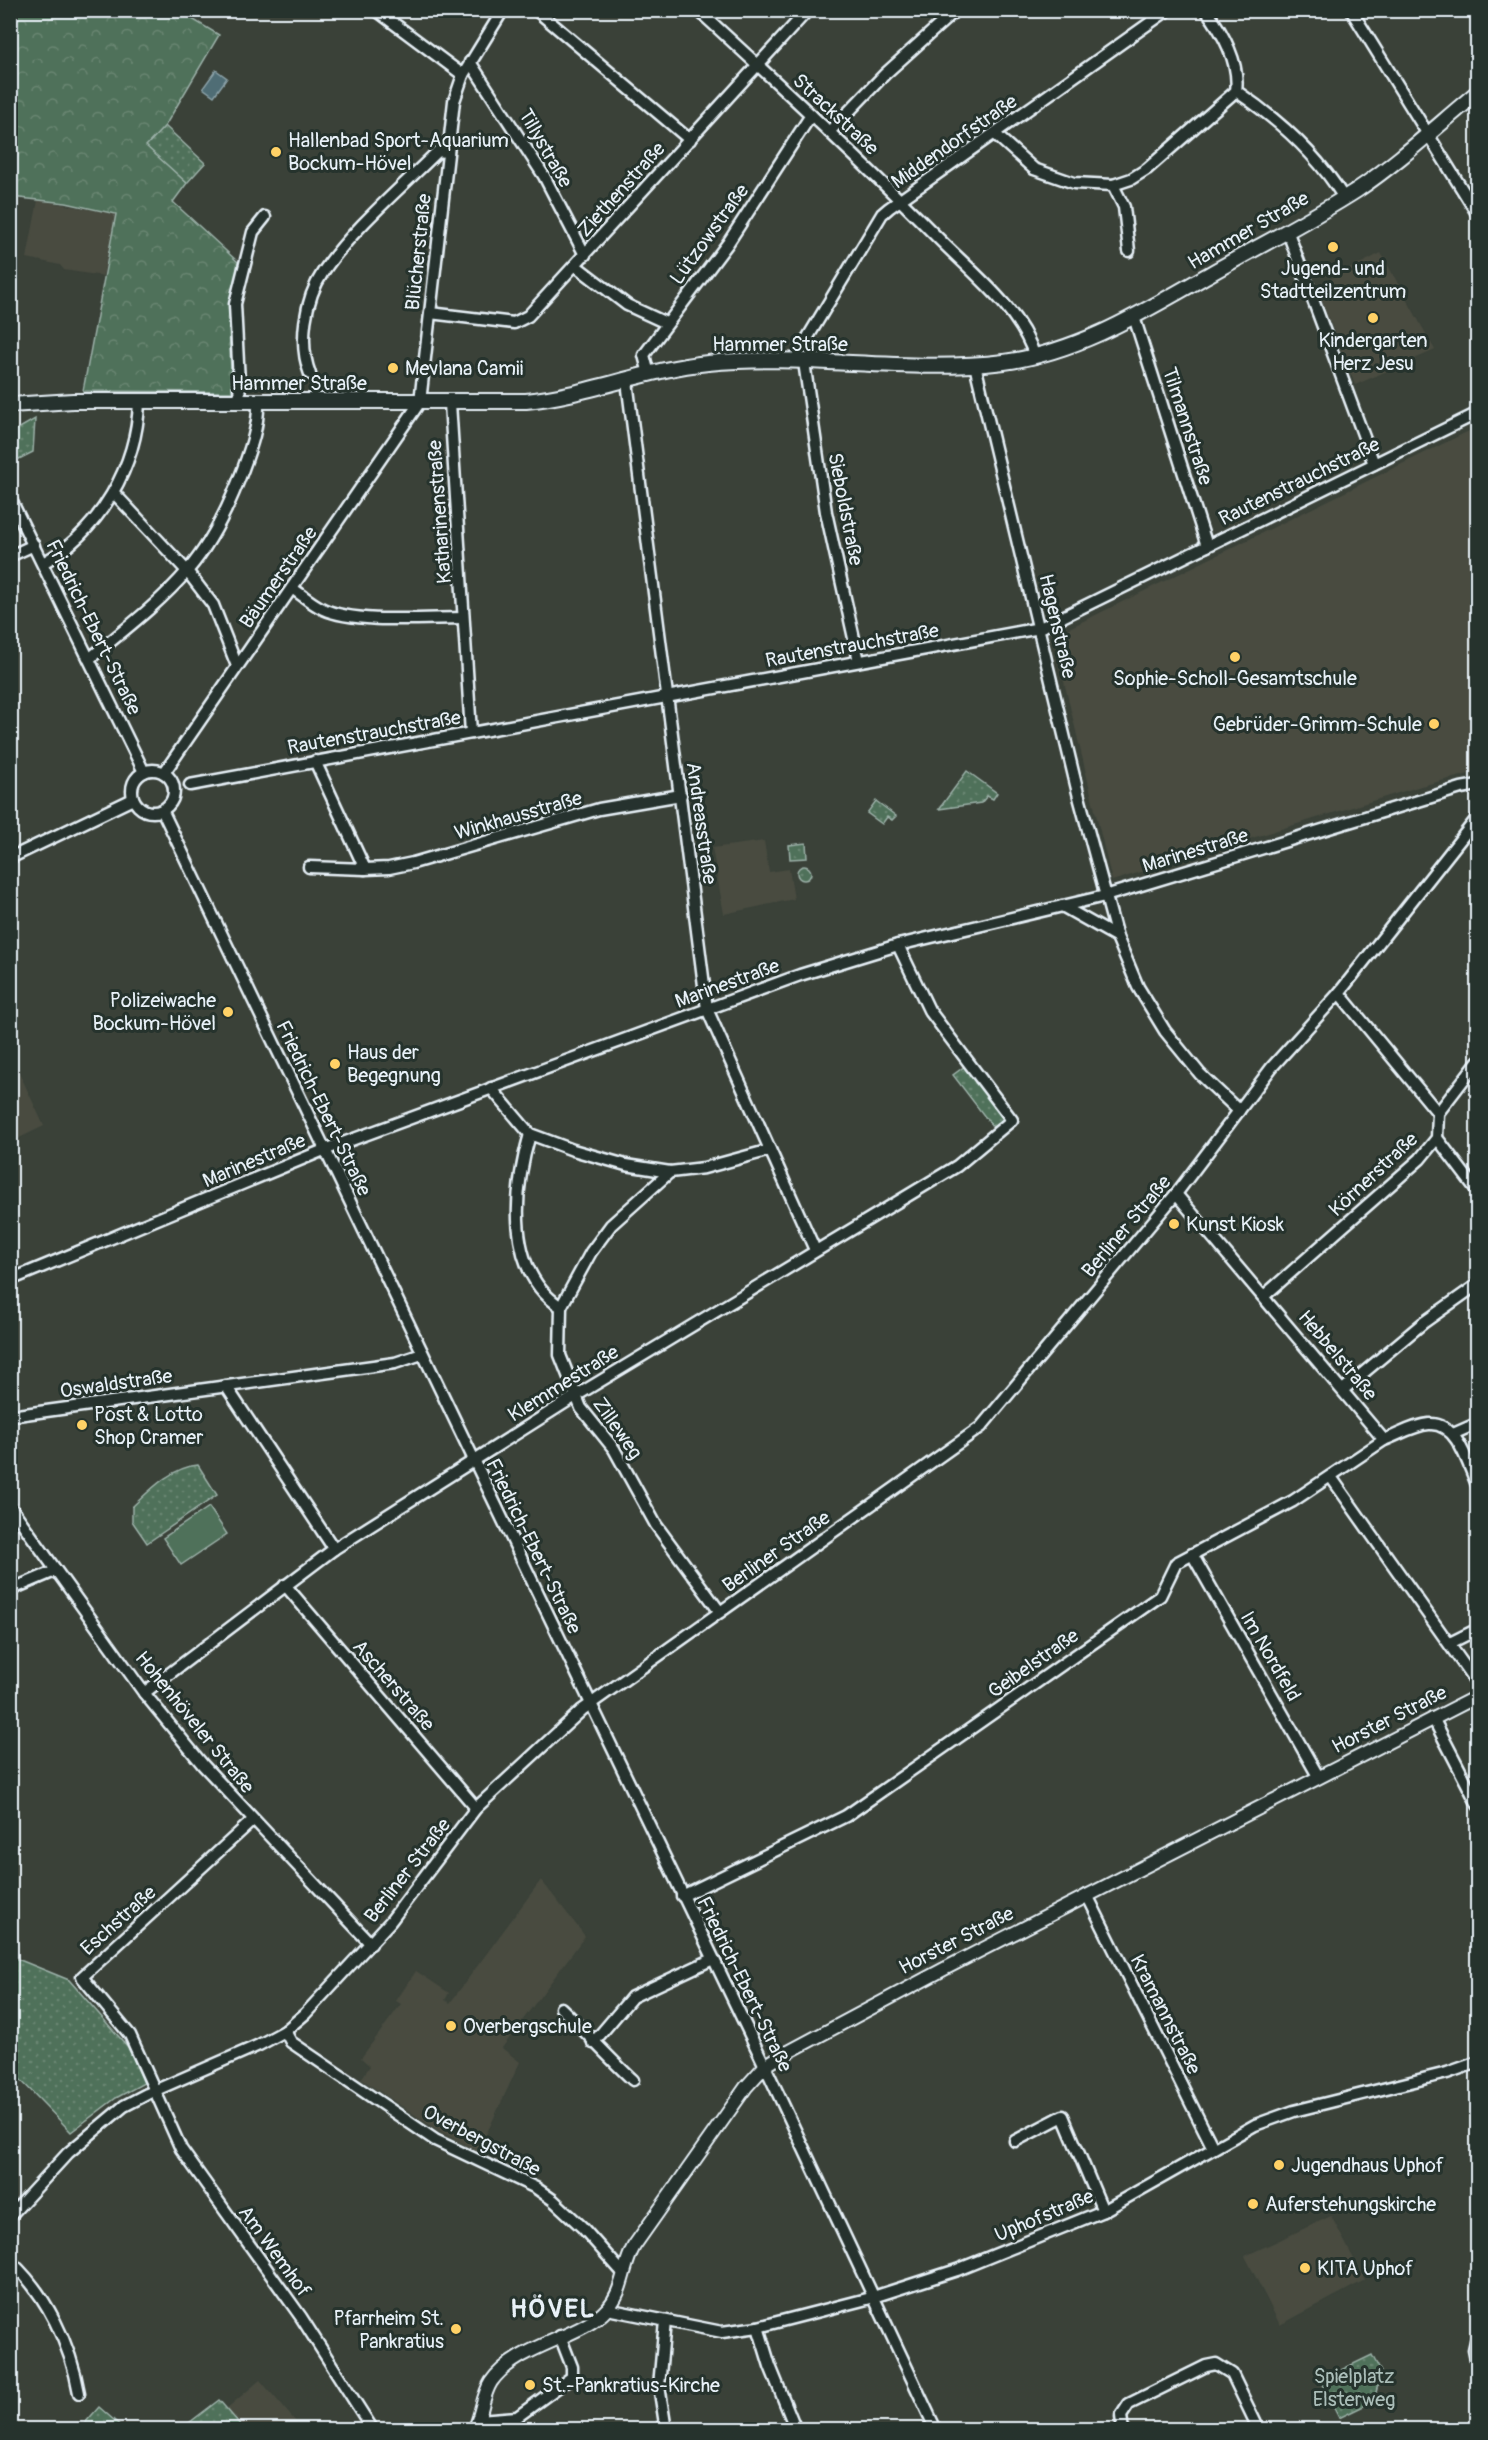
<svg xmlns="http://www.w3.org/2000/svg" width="1488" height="2440" font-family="Pangolin,sans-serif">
<defs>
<pattern id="forest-crowns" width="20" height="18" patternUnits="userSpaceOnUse" patternTransform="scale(1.5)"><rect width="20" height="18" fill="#50715a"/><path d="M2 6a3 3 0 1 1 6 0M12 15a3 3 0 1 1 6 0" fill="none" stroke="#698672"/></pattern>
<pattern id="park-dots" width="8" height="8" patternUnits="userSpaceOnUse" patternTransform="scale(1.5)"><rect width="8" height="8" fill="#50715a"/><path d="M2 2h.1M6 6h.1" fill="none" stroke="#698672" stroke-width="1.8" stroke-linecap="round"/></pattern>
</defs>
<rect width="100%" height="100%" fill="#3a4138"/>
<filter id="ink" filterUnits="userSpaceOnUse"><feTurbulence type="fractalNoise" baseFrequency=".0167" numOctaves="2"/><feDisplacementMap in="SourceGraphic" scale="12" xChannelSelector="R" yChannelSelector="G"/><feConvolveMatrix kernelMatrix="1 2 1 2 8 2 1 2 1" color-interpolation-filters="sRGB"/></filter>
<g filter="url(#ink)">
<!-- built -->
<g fill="#484b40">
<polygon points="38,200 116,214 103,276 64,270 60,265 27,258"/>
<polygon points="1381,253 1435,350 1355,385 1316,286"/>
<polygon points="1477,427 1477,772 1421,786 1112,881 1053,636"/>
<polygon points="764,841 769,872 789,869 794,899 724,914 712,848"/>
<polygon points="11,1055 44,1126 11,1142 10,1142"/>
<polygon points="541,1880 585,1936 502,2048 520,2062 478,2152 437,2130 361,2079 370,2066 361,2058 401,2004 396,2001 416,1971 449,1993 445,2000 450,2003"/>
<polygon points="1331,2216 1365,2280 1280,2325 1245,2256"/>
<polygon points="260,2380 302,2429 244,2429 226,2409"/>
</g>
<!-- grass -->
<polygon fill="#50715a" stroke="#9cb1a9" stroke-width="1.5" points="209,1507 227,1534 181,1565 163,1538"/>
<!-- forest -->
<polygon fill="url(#forest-crowns)" stroke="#9cb1a9" stroke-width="1.5" points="11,11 179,11 219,35 165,126 147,146 187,183 173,202 238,262 229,328 232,392 83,391 116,214 66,203 11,197"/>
<!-- park -->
<g fill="url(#park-dots)" stroke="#9cb1a9" stroke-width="1.5">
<polygon points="165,126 205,163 187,183 146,146"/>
<polygon points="35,419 33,452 11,463 11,433"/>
<polygon points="967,771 997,793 993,799 987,796 981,803 939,809"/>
<polygon points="876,801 896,816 892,820 887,817 882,824 867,813"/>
<polygon points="806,843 807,858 790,859 789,845"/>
<circle cx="804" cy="873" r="7"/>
<polygon points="965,1066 1007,1120 995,1130 953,1075"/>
<path d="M198 1465 217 1495 147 1543 132 1521V1507C150 1490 172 1467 198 1465Z"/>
<polygon points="10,1956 69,1980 128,2047 144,2083 116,2098 71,2132 11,2070"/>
<polygon points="1372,2355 1381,2372 1374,2401 1339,2418 1320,2380"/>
<polygon points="219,2400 244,2429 181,2429"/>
<polygon points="99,2407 124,2429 92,2429 85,2423"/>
</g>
<!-- water -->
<polygon fill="#4f6d75" stroke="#8ca2a9" stroke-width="1.5" points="216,70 227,78 214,96 203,88"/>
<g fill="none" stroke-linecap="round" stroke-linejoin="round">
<!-- minor casing -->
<g stroke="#e8f1f8" stroke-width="15">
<g id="minor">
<polyline points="376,10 463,75"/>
<polyline points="536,10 690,140"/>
<path d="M698 10C780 85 861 160 939 239 974 274 1020 309 1035 357"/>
<polyline points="1351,10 1478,215"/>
<polyline points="470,62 544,176 585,255"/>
<path d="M1236 91C1279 120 1317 154 1344 198"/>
<polyline points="829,132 885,74 956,10"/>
<path d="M995 134 1034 169 1074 183 1113 185 1131 179 1147 169 1236 91C1240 63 1223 33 1206 10"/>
<polyline points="1113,185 1124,207 1129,251"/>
<polyline points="1287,230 1374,464"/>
<polyline points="576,266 627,305 666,323"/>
<polyline points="430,313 514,323 528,316 808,10"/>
<polyline points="1134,317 1207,546"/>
<polyline points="805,342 882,214 889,208 1168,10"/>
<polyline points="804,362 826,512 859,661"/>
<polyline points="975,365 1078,793 1117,937 1138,987 1165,1031 1200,1074 1239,1111"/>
<path d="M310 374C298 343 305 299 323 272 351 230 402 187 438 151L447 152"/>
<polyline points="649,374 644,355 728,243 811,115"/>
<polyline points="627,381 707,1009 815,1250"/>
<polyline points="240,402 235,304 253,232 265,217"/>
<polyline points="450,403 471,733"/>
<polyline points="114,493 187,571 213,605 237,666"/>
<polyline points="10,498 144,772"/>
<polyline points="10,556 34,545"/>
<path d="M43 563C100 531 137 466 139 402"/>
<path d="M292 588C302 595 312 604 323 609 355 624 427 618 463 618"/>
<path d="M89 659C123 631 160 603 188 570 213 541 230 504 243 469 251 447 259 425 258 402"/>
<polyline points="315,761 365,869 389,868 413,863 599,809 681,795"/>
<circle cx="153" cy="791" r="21"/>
<polyline points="164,773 420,402 454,101 463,75 503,10"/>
<polyline points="190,785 1040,628 1478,413"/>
<polyline points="162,810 765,2066 936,2430"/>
<polyline points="10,858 133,799"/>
<polyline points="309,867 365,869"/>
<polyline points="1062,906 1117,937"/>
<polyline points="1339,993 1438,1113"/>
<polyline points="491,1088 530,1134 573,1150 626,1165 670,1172 704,1168 770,1150"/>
<path d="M530 1134C514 1189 505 1271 561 1307"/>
<polyline points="1437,1138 1478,1192"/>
<polyline points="670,1172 611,1225 591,1252 561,1307 560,1355 581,1408 614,1449 656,1525 720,1612"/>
<path d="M1176 1194 1384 1440C1398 1435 1414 1425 1429 1424 1458 1422 1468 1465 1478 1487"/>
<polyline points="10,1280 324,1150 800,975 898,945 1105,896 1461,788 1478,785"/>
<polyline points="1264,1296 1420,1159 1437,1138 1438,1113 1478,1061"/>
<polyline points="226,1386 334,1549"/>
<polyline points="1344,1389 1423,1323 1478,1284"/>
<polyline points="10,1416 395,1363 422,1354"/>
<polyline points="1453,1434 1478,1423"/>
<polyline points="1331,1477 1478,1685"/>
<polyline points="10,1506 144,1693 203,1765 371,1944"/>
<polyline points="1192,1554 1318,1776"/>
<polyline points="285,1585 476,1808"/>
<polyline points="10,1590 55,1571"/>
<polyline points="1450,1643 1478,1629"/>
<polyline points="144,1693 334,1549 574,1397 957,1166 1012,1120 929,1010 898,945"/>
<polyline points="1433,1718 1478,1805"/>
<polyline points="253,1820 82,1977 130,2035 181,2149 301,2317 373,2430"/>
<polyline points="1087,1895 1213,2148"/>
<polyline points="682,1896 846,1816 1160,1596 1176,1563 1293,1501 1384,1440"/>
<path d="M561 2008C586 2032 608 2057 633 2080"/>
<polyline points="285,2031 291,2042 435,2140 536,2188 553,2200 582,2227 623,2273"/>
<polyline points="593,2043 632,1997 713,1959"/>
<polyline points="1015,2141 1063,2116 1103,2211"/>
<polyline points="10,2216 68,2153 124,2106 147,2094 259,2045 285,2031 305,2014 390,1922 476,1808 582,1710 981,1427 1176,1194 1272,1067 1339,993 1478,817"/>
<path d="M10 2261C46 2293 71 2346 79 2393"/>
<polyline points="607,2309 722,2332 758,2327 867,2299 957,2270 1103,2211 1255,2125 1294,2111 1447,2073 1478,2062"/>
<polyline points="665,2321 659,2386 666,2430"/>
<polyline points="758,2327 770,2366 796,2430"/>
<polyline points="1478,2332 1474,2350 1478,2370"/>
<polyline points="479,2420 517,2417 572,2377 572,2367 560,2336"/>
<polyline points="1123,2430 1121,2416 1129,2404 1206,2366 1216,2364 1232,2374 1259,2430"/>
</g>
</g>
<!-- tertiary casing -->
<g stroke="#e8f1f8" stroke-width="16">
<path id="tertiary" d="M474 2430C482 2415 482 2396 491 2382 516 2345 582 2338 607 2309 624 2291 622 2267 634 2246L746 2087 765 2066 779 2057 946 1968 1478 1696"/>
</g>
<!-- secondary casing -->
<g stroke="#e8f1f8" stroke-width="18">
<path id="secondary" d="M10 405 73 401H526C588 395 646 369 708 363 806 353 906 374 1004 362 1079 352 1143 312 1208 275 1257 247 1309 221 1357 190 1400 161 1438 125 1478 92"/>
</g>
<!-- minor -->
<use href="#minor" stroke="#26332d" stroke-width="10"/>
<!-- tertiary -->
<use href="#tertiary" stroke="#26332d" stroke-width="12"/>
<!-- secondary -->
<use href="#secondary" stroke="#26332d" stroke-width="14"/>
</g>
</g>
<!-- markers -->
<g fill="#ffd166" stroke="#26332d" stroke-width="2">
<circle cx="276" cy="152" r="6"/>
<circle cx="1333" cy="247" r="6"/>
<circle cx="1373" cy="318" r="6"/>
<circle cx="393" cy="368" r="6"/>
<circle cx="1235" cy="657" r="6"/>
<circle cx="1434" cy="724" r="6"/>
<circle cx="228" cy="1012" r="6"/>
<circle cx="335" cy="1064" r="6"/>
<circle cx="1174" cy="1224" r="6"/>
<circle cx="82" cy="1425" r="6"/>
<circle cx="451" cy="2026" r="6"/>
<circle cx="1279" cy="2165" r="6"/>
<circle cx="1253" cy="2204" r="6"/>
<circle cx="1305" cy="2268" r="6"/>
<circle cx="456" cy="2329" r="6"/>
<circle cx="530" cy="2385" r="6"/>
</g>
<g text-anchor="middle" stroke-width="6" stroke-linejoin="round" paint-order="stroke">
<!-- street labels -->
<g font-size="20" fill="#e8f1f8" stroke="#26332d">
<text transform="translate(836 114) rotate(43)" y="7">Strackstraße</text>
<text transform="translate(954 141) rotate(-35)" y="7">Middendorfstraße</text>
<text transform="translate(546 148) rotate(60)" y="7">Tillystraße</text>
<text transform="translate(621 189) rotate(-48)" y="7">Ziethenstraße</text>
<text transform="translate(1248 230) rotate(-30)" y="7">Hammer Straße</text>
<text transform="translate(709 234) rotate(-54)" y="7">Lützowstraße</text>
<text transform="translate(418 252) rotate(-84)" y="7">Blücherstraße</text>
<text x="780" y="351">Hammer Straße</text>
<text x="299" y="390">Hammer Straße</text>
<text transform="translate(1188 426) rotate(72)" y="7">Tilmannstraße</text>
<text transform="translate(1299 481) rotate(-26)" y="7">Rautenstrauchstraße</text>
<text transform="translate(846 509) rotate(79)" y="7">Sieboldstraße</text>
<text transform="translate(439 512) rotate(-94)" y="7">Katharinenstraße</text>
<text transform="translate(278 577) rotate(-55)" y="7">Bäumerstraße</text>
<text transform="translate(1058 626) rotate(77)" y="7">Hagenstraße</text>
<text transform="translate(94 627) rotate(64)" y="7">Friedrich-Ebert-Straße</text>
<text transform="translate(852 645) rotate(-10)" y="7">Rautenstrauchstraße</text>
<text transform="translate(374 732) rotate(-10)" y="7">Rautenstrauchstraße</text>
<text transform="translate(518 815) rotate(-16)" y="7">Winkhausstraße</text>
<text transform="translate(702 823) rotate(82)" y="7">Andreasstraße</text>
<text transform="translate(1195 850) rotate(-17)" y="7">Marinestraße</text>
<text transform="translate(727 983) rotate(-20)" y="7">Marinestraße</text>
<text transform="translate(324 1108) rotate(64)" y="7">Friedrich-Ebert-Straße</text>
<text transform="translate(254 1160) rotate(-23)" y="7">Marinestraße</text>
<text transform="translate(1373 1174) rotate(-43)" y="7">Körnerstraße</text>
<text transform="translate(1126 1226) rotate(-50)" y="7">Berliner Straße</text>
<text transform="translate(1338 1355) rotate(50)" y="7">Hebbelstraße</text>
<text transform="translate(116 1383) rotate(-8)" y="7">Oswaldstraße</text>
<text transform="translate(563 1383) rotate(-32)" y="7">Klemmestraße</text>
<text transform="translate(618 1428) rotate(55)" y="7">Zilleweg</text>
<text transform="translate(534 1546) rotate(64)" y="7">Friedrich-Ebert-Straße</text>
<text transform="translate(776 1551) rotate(-35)" y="7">Berliner Straße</text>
<text transform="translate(1271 1656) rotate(60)" y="7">Im Nordfeld</text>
<text transform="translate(1033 1663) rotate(-35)" y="7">Geibelstraße</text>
<text transform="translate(394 1685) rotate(49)" y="7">Ascherstraße</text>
<text transform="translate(1389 1719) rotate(-27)" y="7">Horster Straße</text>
<text transform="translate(195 1722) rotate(51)" y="7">Hohenhöveler Straße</text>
<text transform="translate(407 1870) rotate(-52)" y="7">Berliner Straße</text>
<text transform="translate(118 1920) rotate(-42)" y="7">Eschstraße</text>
<text transform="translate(956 1940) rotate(-27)" y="7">Horster Straße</text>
<text transform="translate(745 1984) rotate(64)" y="7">Friedrich-Ebert-Straße</text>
<text transform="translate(1166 2014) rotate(63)" y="7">Kramannstraße</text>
<text transform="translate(482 2140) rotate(28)" y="7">Overbergstraße</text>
<text transform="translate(1044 2215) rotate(-23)" y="7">Uphofstraße</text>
<text transform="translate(275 2251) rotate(54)" y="7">Am Wemhof</text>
</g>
<!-- poi labels -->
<g font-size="20" fill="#e8f1f8" stroke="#26332d" text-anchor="start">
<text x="288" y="147">Hallenbad Sport-Aquarium<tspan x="288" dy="23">Bockum-Hövel</tspan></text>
<text x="1333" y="275" text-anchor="middle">Jugend- und<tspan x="1333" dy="23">Stadtteilzentrum</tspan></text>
<text x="1373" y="347" text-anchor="middle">Kindergarten<tspan x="1373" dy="23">Herz Jesu</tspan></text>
<text x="405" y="375">Mevlana Camii</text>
<text x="1235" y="685" text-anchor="middle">Sophie-Scholl-Gesamtschule</text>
<text x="1422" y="731" text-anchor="end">Gebrüder-Grimm-Schule</text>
<text x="216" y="1007" text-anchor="end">Polizeiwache<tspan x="216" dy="23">Bockum-Hövel</tspan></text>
<text x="347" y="1059">Haus der<tspan x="347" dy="23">Begegnung</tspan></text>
<text x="1186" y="1231">Kunst Kiosk</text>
<text x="94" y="1421">Post &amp; Lotto<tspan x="94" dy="23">Shop Cramer</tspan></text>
<text x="463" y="2033">Overbergschule</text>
<text x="1291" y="2172">Jugendhaus Uphof</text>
<text x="1265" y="2211">Auferstehungskirche</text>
<text x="1317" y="2275">KITA Uphof</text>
<text x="444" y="2325" text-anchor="end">Pfarrheim St.<tspan x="444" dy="23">Pankratius</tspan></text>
<text x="542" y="2392">St.-Pankratius-Kirche</text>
</g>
<!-- park labels -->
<g font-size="20" fill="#abbeb9" stroke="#26332d">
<text x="1354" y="2383">Spielplatz<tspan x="1354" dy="23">Elsterweg</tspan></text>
</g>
<!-- district labels -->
<g font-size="26" font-weight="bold" letter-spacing="1.5" fill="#e8f1f8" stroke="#26332d">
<text x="553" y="2317">HÖVEL</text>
</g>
</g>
<!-- margin -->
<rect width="1488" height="2440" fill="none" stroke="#26332d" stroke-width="36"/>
<rect x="18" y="18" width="1452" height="2404" fill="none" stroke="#e8f1f8" stroke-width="2" filter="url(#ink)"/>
</svg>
